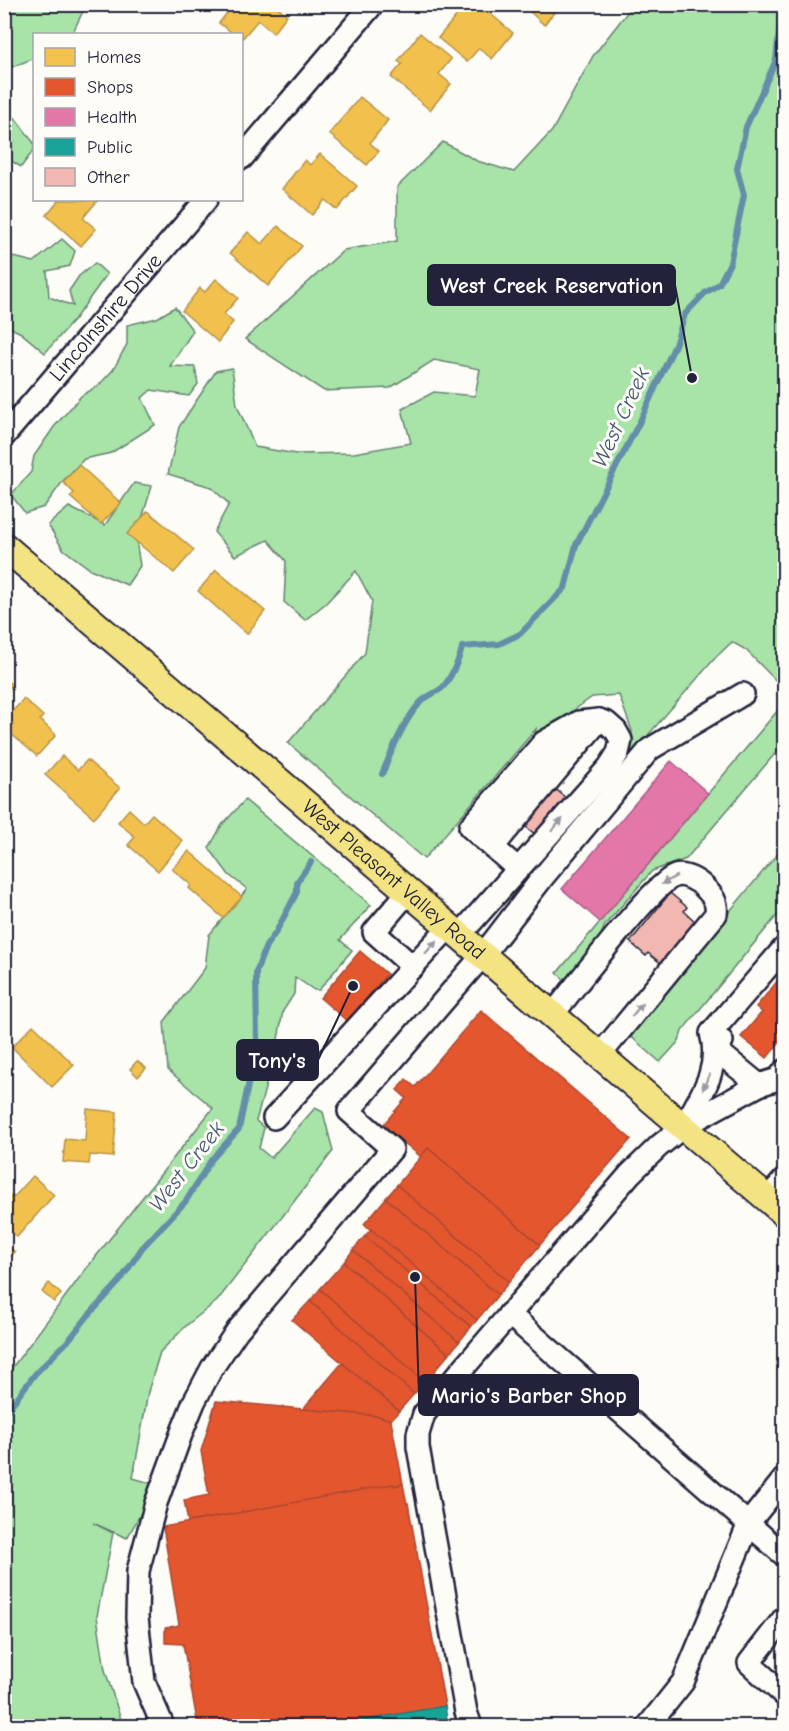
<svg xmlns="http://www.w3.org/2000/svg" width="789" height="1731" font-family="'Comic Neue',sans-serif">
<rect width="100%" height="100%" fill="#fdfcf7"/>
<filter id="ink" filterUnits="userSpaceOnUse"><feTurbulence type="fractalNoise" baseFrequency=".0167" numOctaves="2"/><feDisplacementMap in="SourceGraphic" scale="12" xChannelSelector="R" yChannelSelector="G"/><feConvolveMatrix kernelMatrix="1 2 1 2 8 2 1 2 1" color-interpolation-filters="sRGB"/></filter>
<g filter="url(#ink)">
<!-- green -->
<g fill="#a8e3a8" stroke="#658272" stroke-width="1.5">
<polygon points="4,5 5,4 86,5 72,34 34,34 34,58 5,70"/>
<polygon points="633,5 784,5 784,689 746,650 732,642 716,657 629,757 632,731 619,695 592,697 534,739 536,729 424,859 288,743 365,653 372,601 356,571 326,603 305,620 284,602 286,561 268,540 235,556 214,532 229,504 211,487 168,474 179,427 216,371 232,368 237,405 255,447 296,454 354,453 411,443 402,409 434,392 475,396 480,369 434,360 390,388 324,391 245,339 344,250 397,241 397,187 443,142 477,161 514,172 552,131 593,56"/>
<polygon points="4,103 34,143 34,150 21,167 5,157"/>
<polygon points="62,239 75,251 70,266 47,271 49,297 73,306 69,291 79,276 95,263 107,274 74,320 45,353 21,333 5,325 5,255 34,262"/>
<polygon points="175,307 193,331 170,366 195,367 198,384 189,396 151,390 142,398 155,425 111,453 84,459 63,481 44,507 25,513 11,495 31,472 34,456 54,427 81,396 98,386 113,370 127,344 127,325 157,318"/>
<polygon points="134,483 152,486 139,528 137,546 140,566 127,585 90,569 63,549 48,525 69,507 105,525"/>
<polygon points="784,703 784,743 686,859 652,871 605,925 597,945 566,981 557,973"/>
<polygon points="245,800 371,905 340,940 352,950 319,990 314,990 295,977 294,994 283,1011 277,1045 256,1121 264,1128 259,1148 271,1158 315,1108 323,1112 333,1151 217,1301 188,1324 160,1352 148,1392 133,1478 157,1485 127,1538 93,1523 113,1533 97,1616 105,1670 123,1726 5,1726 5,1377 86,1269 213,1108 168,1070 164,1022 205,968 209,935 247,889 229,875 209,848 222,825"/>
<polygon points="784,846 784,907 682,1031 679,1041 660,1062 628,1034"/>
</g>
<!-- homes -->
<g fill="#f2c14e" stroke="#b49148" stroke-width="1.5">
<polygon points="234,4 274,4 287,15 273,33 258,20 242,39 242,34 234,34 219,23"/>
<polygon points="474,4 479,4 513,33 492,59 479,48 467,62 438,38 462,9 466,13"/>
<polygon points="522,4 561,4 544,25"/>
<polygon points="420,33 451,59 439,74 451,84 430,110 391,77 402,64 398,61"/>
<polygon points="360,97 388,120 370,143 379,151 367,165 329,134"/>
<polygon points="320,154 357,186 337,210 325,200 312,215 282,189 305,160 310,165"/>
<polygon points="59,200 98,200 83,218 96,229 81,246 46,215"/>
<polygon points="278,226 302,246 268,286 230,253 248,232 262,244"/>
<polygon points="216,279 238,298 224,314 233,322 218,342 182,311 200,288 205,292"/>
<polygon points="4,346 10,351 4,358"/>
<polygon points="79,465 121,503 101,524 70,497 74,493 63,482"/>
<polygon points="148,511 194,550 174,573 127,534"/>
<polygon points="216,570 265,611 247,634 198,591"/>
<polygon points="4,678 12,685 4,694"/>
<polygon points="24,699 43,716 40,720 56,735 37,756 4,728 4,720"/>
<polygon points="62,756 78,770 87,760 120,788 94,818 45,775"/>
<polygon points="129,809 144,823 152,814 183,841 158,871 128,845 135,837 118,822"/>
<polygon points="189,851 242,897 223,918 189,888 191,885 172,869"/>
<polygon points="4,1024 11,1030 4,1038"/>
<polygon points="33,1025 74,1065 52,1087 12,1047"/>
<polygon points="137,1061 146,1068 138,1077 130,1069"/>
<polygon points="87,1109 117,1112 113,1157 90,1155 89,1164 63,1162 65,1139 85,1141"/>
<polygon points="33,1176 54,1195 17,1237 4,1226 4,1204 12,1196 14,1197"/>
<polygon points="4,1243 15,1252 4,1264"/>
<polygon points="49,1283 61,1294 54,1302 42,1292"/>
</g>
<!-- shops -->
<g fill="#e4572e" stroke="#aa4732" stroke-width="1.5">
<polygon points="360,951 387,974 347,1021 320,998"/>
<polygon points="784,973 784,1037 767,1058 741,1037 762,1012 756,1007"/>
<polygon points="481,1010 631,1139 540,1245 428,1148 421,1157 383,1125 406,1098 397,1090 406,1079 415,1087"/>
<polygon points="428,1148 540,1245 509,1282 397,1185"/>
<polygon points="397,1185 509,1282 498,1295 386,1198"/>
<polygon points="386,1198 498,1295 477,1320 364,1224"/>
<polygon points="371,1229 477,1320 471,1327 365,1236"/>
<polygon points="365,1236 471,1327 459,1342 353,1250"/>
<polygon points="353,1250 459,1342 449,1354 344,1262"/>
<polygon points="344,1262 449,1354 425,1382 320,1289"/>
<polygon points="320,1289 425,1382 414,1394 310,1301"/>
<polygon points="310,1301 414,1394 399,1411 292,1320"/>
<polygon points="342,1363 399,1411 391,1420 378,1416 303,1409"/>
<polygon points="216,1401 378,1416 391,1420 403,1484 188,1522 184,1500 209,1495 201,1451"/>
<polygon points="393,1484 394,1486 403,1484 407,1504 408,1503 445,1706 331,1726 198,1726 183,1644 165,1643 165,1628 179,1625 163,1527"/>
</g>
<!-- health -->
<polygon fill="#e377a8" stroke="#a95e87" stroke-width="1.5" points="671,761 708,793 600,922 562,889"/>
<!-- public -->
<polygon fill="#17a398" stroke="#1a7c7c" stroke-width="1.5" points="445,1706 448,1726 331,1726"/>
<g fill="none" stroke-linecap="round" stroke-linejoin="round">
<!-- stream -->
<g stroke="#638da8" stroke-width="6">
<path d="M382 774C392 751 402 724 419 704 424 697 434 694 442 688 449 682 461 656 462 647L499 644 520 634 565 588 576 545 640 421 675 345 685 314 705 293 719 284 730 263 744 195 737 169 746 127 776 60 782 4"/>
<polyline points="4,1415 35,1374 68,1341 88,1316 120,1281 142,1248 186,1201 211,1160 239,1129 257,1042 256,972 266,946 276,932 297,892 297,882 311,862"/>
</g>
</g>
<!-- building -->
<g fill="#f2b7b1" stroke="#22223b" stroke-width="1.5">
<polygon points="529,765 568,800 537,836 497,802"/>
<polygon points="670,893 687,907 684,911 697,923 663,965 648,953 646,956 630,942"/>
</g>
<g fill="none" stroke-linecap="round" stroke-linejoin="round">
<!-- minor casing -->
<g stroke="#22223b" stroke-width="26">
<g id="minor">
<polyline points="242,158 373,4"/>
<path id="s1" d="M4 436 206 200"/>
<polyline points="481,837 563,741"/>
<polyline points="493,847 599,720"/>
<polyline points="408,892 374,932 413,967"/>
<polyline points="459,936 609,767 618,753 621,740 616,731 607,723 599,720 579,722 544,742 470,827 518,869"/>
<path d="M553 1014C572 991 654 882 675 876 684 873 697 880 704 887 712 895 718 902 716 914L600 1055"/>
<polyline points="722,1041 715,1049 759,1085"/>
<polyline points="274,1118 449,927"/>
<path d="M684 1126C701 1095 721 1069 711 1033L784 948"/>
<polyline points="768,1198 784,1180"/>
<polyline points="509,1314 784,1555"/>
<polyline points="784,1618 749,1663 784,1695"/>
<polyline points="163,1726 144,1682 137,1618 138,1571 156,1503 183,1429 194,1402 212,1368 237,1331 392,1149 349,1111 483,955 543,877 650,749 743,694"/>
<polyline points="471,1726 466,1712 418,1447 418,1434 424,1414 630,1174 659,1146 684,1126 759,1085 778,1079 784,1071"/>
<polyline points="648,1726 683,1682 750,1521 784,1479"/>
</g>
</g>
<!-- major casing -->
<g stroke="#22223b" stroke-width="30">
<g id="major">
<path id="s2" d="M4 546 784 1213"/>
</g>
</g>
<!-- minor -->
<use href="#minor" stroke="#fdfcf7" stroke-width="21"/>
<!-- major -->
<use href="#major" stroke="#f4e382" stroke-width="26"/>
</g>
<!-- one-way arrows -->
<defs><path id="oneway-solid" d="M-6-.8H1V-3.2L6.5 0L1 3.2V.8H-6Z" transform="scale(1.5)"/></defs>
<g fill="#9a9aa2">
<use href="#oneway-solid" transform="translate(557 825) rotate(-48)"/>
<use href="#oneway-solid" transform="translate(669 880) rotate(151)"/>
<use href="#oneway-solid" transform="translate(431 947) rotate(-49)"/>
<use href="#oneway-solid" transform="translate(637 1010) rotate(-51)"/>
<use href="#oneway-solid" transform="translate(706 1082) rotate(113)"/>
</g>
</g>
<g text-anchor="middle" stroke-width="6" stroke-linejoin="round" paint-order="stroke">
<!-- street labels -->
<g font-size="21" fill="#22223b" stroke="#fdfcf7">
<text dy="7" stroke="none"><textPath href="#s1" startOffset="156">Lincolnshire Drive</textPath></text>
<text dy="7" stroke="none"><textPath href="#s2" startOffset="513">West Pleasant Valley Road</textPath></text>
</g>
<!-- water labels -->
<g font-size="22" font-style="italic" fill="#435872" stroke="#fdfcf7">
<text transform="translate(620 417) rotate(-65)" y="8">West Creek</text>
<text transform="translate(186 1166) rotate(-52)" y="8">West Creek</text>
</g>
</g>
<!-- callouts -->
<path fill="none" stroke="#22223b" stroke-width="2" d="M692 378L675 285M353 986L318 1060M415 1277L419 1395"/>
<g fill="#22223b" stroke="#fdfcf7" stroke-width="2">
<circle cx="692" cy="378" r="6"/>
<circle cx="353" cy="986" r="6"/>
<circle cx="415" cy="1277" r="6"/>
</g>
<g fill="#22223b" stroke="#22223b" stroke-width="2">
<rect x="428" y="265" width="247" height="40" rx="6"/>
<rect x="237" y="1040" width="81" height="40" rx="6"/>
<rect x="419" y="1375" width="219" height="40" rx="6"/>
</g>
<g font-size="22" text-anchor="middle" font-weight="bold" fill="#fff">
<text x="552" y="293">West Creek Reservation</text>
<text x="277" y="1068">Tony's</text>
<text x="529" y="1403">Mario's Barber Shop</text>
</g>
<!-- margin -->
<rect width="789" height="1731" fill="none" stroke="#fdfcf7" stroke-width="24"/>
<rect x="12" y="12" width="765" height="1707" fill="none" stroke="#22223b" stroke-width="2" filter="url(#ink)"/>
<!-- legend -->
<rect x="33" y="33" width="210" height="168" fill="#fdfcf7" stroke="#a5a5ac" stroke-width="1.5"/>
<rect x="45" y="48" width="30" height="18" fill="#f2c14e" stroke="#a5a5ac" stroke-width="1.5"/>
<text x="87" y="63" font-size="18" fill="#22223b">Homes</text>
<rect x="45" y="78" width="30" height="18" fill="#e4572e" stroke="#a5a5ac" stroke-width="1.5"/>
<text x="87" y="93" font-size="18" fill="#22223b">Shops</text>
<rect x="45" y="108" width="30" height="18" fill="#e377a8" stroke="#a5a5ac" stroke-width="1.5"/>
<text x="87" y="123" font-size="18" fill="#22223b">Health</text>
<rect x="45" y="138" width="30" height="18" fill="#17a398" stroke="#a5a5ac" stroke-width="1.5"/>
<text x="87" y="153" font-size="18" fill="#22223b">Public</text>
<rect x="45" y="168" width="30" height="18" fill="#f2b7b1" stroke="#a5a5ac" stroke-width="1.5"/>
<text x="87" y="183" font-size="18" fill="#22223b">Other</text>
</svg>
